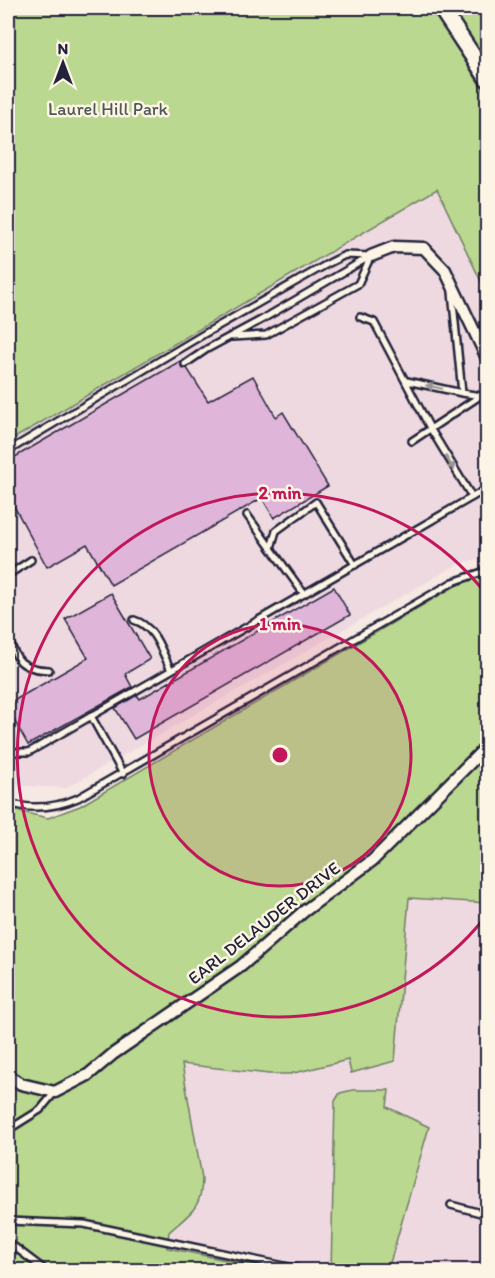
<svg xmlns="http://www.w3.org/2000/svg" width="495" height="1278" font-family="Itim,sans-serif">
<rect width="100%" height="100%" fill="#f6e8e3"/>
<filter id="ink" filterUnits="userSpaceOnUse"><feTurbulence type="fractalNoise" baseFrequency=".0167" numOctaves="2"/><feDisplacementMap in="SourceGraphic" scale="12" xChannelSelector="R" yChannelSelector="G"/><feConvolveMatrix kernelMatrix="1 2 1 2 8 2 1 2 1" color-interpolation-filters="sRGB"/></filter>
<g filter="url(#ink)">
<!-- built -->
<g fill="#efd9e0">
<polygon points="438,189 487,291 487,557 460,563 66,788 8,785 8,442"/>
<polygon points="409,898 487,903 487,1270 388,1270 429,1127 386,1107 389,1091 335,1101 331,1270 276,1270 167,1248 169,1232 196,1208 202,1194 202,1178 182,1064 269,1074 290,1074 348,1060 352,1073"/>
</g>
<!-- green -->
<g fill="#bad890" stroke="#6e7d66" stroke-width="1.5">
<polygon points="8,8 487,8 487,68 463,25 455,26 446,31 487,96 487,294 437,189 8,442"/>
<path d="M474 575 487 576V903L409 898 395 1061 351 1073 348 1060 290 1074H269L182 1064 202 1178C202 1209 190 1213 169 1232L167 1248 276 1270H14L8 1266V809L48 818 80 806Z"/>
<polygon points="353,1090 389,1090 387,1107 429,1127 388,1270 390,1270 331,1270 335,1101 340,1093"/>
</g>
<!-- building -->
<g fill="#e0b5da" stroke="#22223b" stroke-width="1.5">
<polygon points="182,360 181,366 183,369 187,368 208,401 253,376 276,417 283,412 328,486 274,518 262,498 111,585 87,544 47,567 8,495 8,461"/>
<polygon points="334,587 350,615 134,739 115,708 137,695 140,699"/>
<polygon points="111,593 150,659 125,674 132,687 28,745 8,709 8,704 88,658 65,619"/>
</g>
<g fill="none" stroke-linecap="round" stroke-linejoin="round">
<!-- service casing -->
<g stroke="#22223b" stroke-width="10">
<g id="service">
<polyline points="452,292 462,393 488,397"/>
<polyline points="360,317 374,322 430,428 472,497"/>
<polyline points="232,337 266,335 358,284 370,258"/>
<polyline points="185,364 207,349 261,320 369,257"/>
<polyline points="407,381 462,393"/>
<polyline points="412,441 480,396"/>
<polyline points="8,451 204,334 329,263 345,255 371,256"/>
<polyline points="247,515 304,594"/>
<polyline points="271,548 276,531 316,502 355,565"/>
<polyline points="8,575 31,560"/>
<path d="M134 620C156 627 161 651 171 670"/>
<path d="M8 636C16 661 21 669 49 670"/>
<polyline points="91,716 123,774"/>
<polyline points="8,752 29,752 488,488"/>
<path d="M8 803C32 810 55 808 78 798L453 582 488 570"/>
<polyline points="8,1130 40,1110 55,1092"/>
<polyline points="451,1205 488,1215"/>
<polyline points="8,1221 84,1224 303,1270"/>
<polyline points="8,1242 45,1270"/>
</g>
</g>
<!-- minor casing -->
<g stroke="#22223b" stroke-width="15">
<g id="minor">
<polyline points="371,256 394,247 424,248 445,270 488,360"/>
<polyline points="8,1076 21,1084 55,1092 88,1075 113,1054 241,966 303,912 373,860 481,752 488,749"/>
</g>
</g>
<!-- secondary casing -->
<g stroke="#22223b" stroke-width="20">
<polyline id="secondary" points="441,8 488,79"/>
</g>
<!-- service -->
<use href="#service" stroke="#fcf5e5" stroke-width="5"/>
<!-- minor -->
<use href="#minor" stroke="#fcf5e5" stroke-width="10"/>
<!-- secondary -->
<use href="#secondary" stroke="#fcf5e5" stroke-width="15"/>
</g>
<!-- one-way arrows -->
<defs><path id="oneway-solid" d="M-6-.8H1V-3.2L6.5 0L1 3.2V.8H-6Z" transform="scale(1.5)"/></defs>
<g fill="#9a9698">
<use href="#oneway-solid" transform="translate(434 387) rotate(-168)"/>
<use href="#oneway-solid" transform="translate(450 463) rotate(59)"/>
</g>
</g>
<!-- distance rings -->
<circle cx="280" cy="755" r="131" fill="#c2185b" fill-opacity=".12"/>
<g fill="none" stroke="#c2185b" stroke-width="3">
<circle cx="280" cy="755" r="131"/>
<path d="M486 916A262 262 0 1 1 486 594"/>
</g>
<g text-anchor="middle" stroke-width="5" stroke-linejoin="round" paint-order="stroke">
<!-- park labels -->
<g font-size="18" fill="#505954" stroke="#fcf5e5">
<text x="108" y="115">Laurel Hill Park</text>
</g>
<!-- street labels -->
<g font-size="18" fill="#22223b" stroke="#fcf5e5">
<text transform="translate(264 923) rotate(-38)" y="6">EARL DELAUDER DRIVE</text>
</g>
</g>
<circle cx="280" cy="755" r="9" fill="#c2185b" stroke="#fcf5e5" stroke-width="3"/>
<g font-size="18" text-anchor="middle" font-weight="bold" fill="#c2185b" stroke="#fcf5e5" stroke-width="5" stroke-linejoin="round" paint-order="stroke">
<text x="280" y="499">2 min</text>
<text x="280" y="630">1 min</text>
</g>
<!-- margin -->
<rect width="495" height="1278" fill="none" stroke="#fcf5e5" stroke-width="30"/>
<rect x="15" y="15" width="465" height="1248" fill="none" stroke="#22223b" stroke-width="2" filter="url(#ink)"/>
<!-- north arrow -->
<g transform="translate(63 63)" stroke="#fcf5e5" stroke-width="4.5" paint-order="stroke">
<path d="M0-4.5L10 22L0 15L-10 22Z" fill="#22223b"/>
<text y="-9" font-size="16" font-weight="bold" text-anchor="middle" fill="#22223b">N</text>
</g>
</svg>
